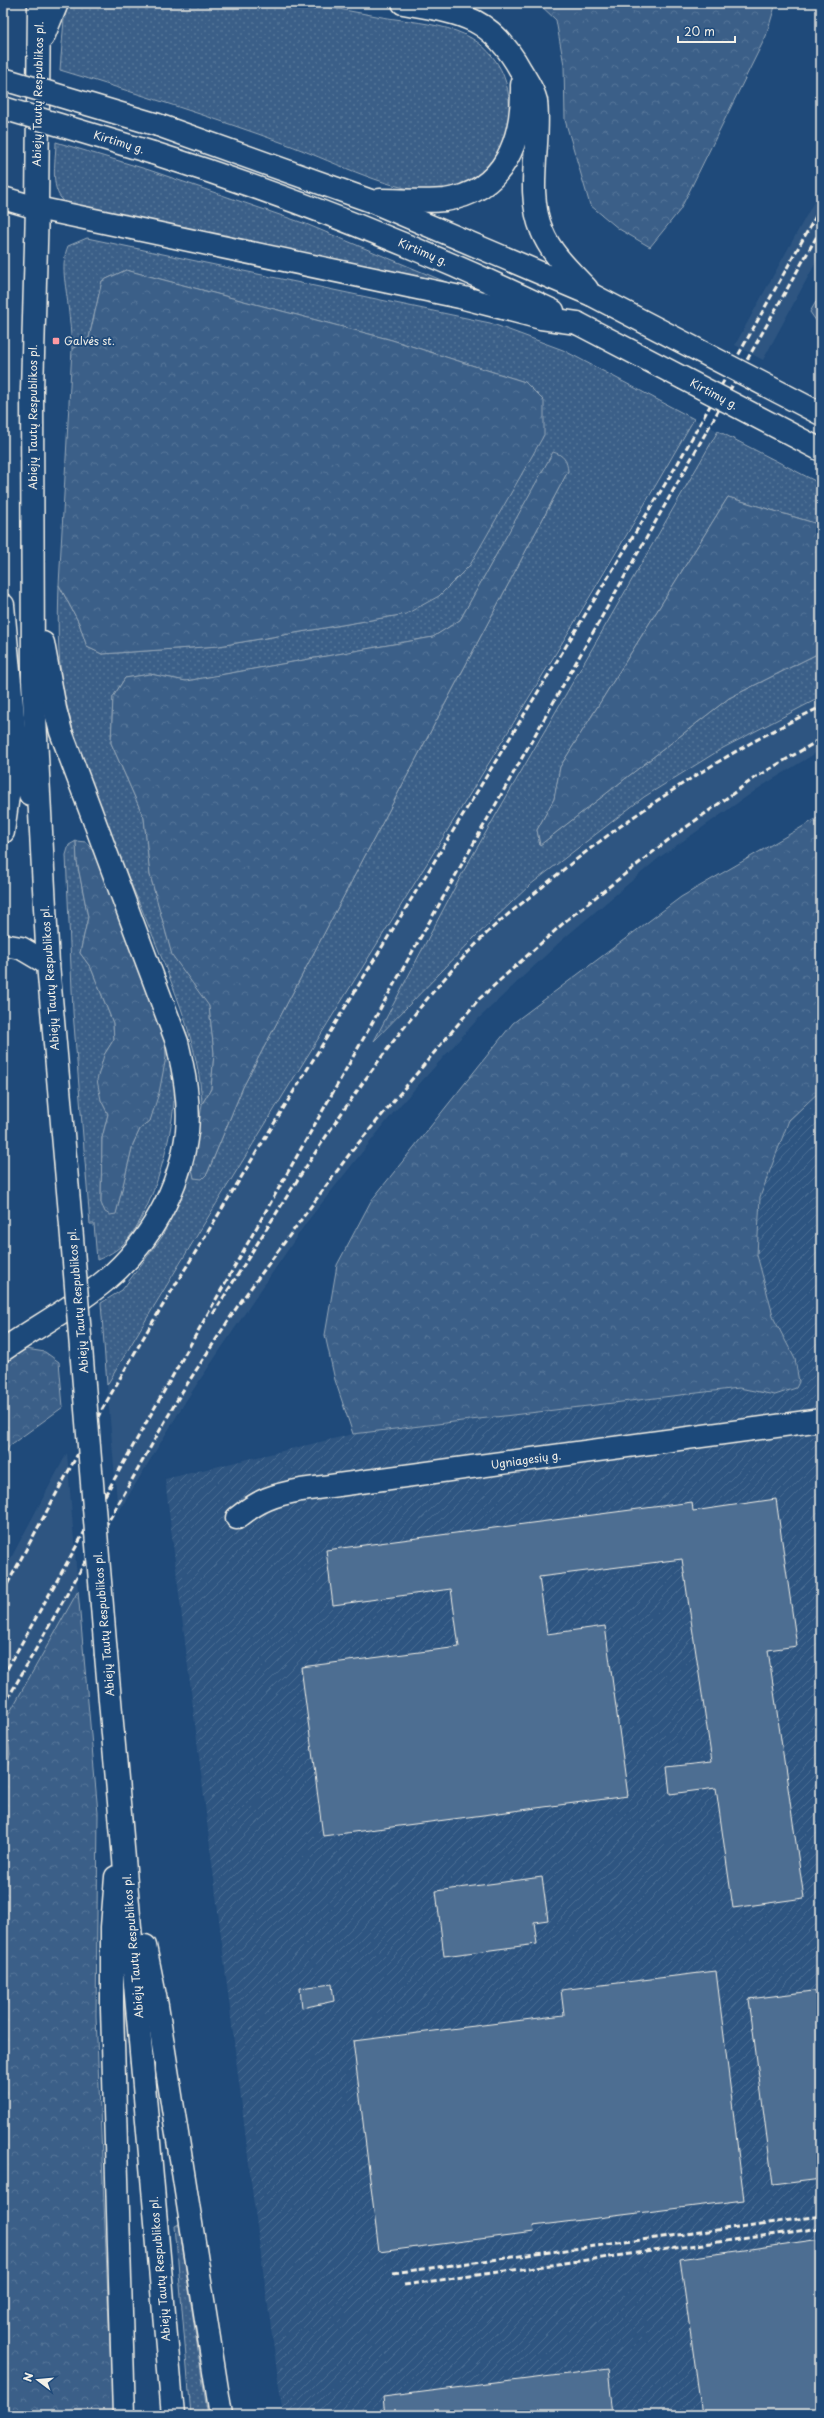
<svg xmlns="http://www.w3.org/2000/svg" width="824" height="2418" font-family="'Playpen Sans',sans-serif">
<defs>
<pattern id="industrial-furrows" width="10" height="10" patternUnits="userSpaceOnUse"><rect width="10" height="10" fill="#2d5581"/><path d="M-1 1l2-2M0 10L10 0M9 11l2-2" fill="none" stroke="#4c6e93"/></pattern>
<pattern id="grass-dots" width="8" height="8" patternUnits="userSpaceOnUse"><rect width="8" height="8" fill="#3a5f88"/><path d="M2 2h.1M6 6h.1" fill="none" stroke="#577699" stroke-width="1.8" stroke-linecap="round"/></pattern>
<pattern id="forest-crowns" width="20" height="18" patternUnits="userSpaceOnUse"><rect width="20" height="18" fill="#3a5f88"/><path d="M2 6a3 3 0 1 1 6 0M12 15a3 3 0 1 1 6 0" fill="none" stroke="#577699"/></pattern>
</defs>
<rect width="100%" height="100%" fill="#1f4a7a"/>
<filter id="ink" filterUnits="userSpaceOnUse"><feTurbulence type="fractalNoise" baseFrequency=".025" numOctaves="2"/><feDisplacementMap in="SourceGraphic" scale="8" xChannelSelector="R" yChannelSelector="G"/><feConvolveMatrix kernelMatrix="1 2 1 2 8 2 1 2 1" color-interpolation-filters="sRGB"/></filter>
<g filter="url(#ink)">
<!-- built -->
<g fill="#2d5581">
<polygon points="821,189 821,253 763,360 735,345"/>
<polygon points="694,419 718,431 463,872 376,1039 474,938 530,885 644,797 723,748 821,697 821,750 762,786 660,857 562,940 477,1020 394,1112 306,1223 187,1399 118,1513 107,1385 272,1113 514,724 610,566"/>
<polygon points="67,1453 78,1591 3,1724 3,1573"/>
</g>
<!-- industrial -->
<polygon fill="url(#industrial-furrows)" points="821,1090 821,2415 283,2415 253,2197 165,1479 353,1434 739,1388 775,1395 795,1359 774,1319 757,1255 760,1197 789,1120"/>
<!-- grass -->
<g fill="url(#grass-dots)" stroke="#97a8b8">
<path d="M69 3C121 3 173 3 226 3 251 3 277 0 302 3 329 7 355 12 382 17 406 21 433 23 456 31 543 62 517 195 425 191 386 189 325 158 286 144 212 117 136 93 60 70L64 19Z"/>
<path d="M56 142 149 170 306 224 446 282 68 204C48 193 56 162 56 142Z"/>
<path d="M87 238 490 323 563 350 694 419C507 746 299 1061 107 1385L101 1303 122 1290 162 1237 192 1169 195 1178 207 1174 243 1087 568 471 553 453 460 620 433 637 186 681 150 674 125 678 113 697 111 743 144 818 150 875 172 954 209 1005 214 1053 211 1089 202 1104C199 1045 174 989 152 934 120 854 79 773 63 687 57 653 58 620 59 585L79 623 87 647 102 654 219 646 406 614 525 382 392 340 126 270 102 281 89 338 72 349C71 335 70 320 68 305 66 285 60 265 68 246Z"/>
<polygon points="718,431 821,484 821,525 728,497 560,767 554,799 537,830 540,845 729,698 821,652 821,697 723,748 644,797 530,885 474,938 374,1041 463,872"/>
<path d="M76 841 77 862 88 917 80 953 91 968 113 1023 114 1039 104 1055 101 1100 108 1114 102 1138 101 1203 116 1213 133 1144 140 1129 150 1121 165 1038C168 1049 173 1061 174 1073 179 1116 157 1200 131 1235 123 1247 110 1255 97 1260L94 1224H90L73 1012 66 855 69 845Z"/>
<polygon points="6,1719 10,1754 3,1789 3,1724"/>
<polygon points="179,2224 206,2404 208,2415 191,2415 175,2226"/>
</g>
<!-- forest -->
<g fill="url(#forest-crowns)" stroke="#97a8b8">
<polygon points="538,3 776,3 766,36 680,210 650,247 619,229 590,205 565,120 564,65 556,20"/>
<polygon points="126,270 392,340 525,382 544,401 544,435 470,565 439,596 406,614 219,646 102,654 87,647 79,623 59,585 72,349 89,338 102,281"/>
<polygon points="821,293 821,328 810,312"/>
<path d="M553 452C564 455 567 461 568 471L243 1087 207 1174 202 1179 194 1178 192 1169 202 1104 211 1089 214 1053 209 1006 172 955 150 875 144 818 111 743 113 697 125 678 150 674 186 681 433 637 460 620Z"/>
<polygon points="728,497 821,525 821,652 729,698 540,845 537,830 554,799 560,767"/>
<polygon points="821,816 821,1090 789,1120 760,1197 757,1255 774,1319 795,1359 799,1382 796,1388 775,1395 739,1388 353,1434 335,1380 325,1335 337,1265 371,1201 513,1023 681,897"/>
<polygon points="76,841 86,842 96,855 165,1038 166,1057 159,1093 150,1121 140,1129 133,1144 116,1214 110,1215 105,1212 101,1203 102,1138 108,1114 101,1100 97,1080 104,1055 114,1039 113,1023 91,968 80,953 88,917 77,862"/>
<polygon points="26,1349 45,1352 59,1362 63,1407 9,1446 3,1463 3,1364"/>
<polygon points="78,1591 98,1813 96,2016 113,2415 3,2415 3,1789 10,1754 6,1719"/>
</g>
<!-- building -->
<g fill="#4d6e92" stroke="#f4f1e8">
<polygon points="776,1499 797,1646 768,1650 804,1898 733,1908 716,1788 670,1794 667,1767 712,1762 682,1559 539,1577 547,1634 605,1626 628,1796 323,1836 301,1667 459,1647 451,1589 333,1605 326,1550 692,1502 693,1511"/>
<polygon points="542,1877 548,1920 534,1922 537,1944 444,1956 436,1891"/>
<polygon points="716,1971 744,2200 533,2226 534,2232 379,2252 353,2041 564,2015 561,1990"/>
<polygon points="332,1984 334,2001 302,2008 300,1988"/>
<polygon points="821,1990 821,2179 773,2185 749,1999"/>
<polygon points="821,2239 821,2412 799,2415 702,2415 680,2259"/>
<polygon points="608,2369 613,2415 385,2415 383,2397"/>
</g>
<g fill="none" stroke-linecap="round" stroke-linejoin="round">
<!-- street casing -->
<g stroke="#f4f1e8" stroke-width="25">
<path id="street" d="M237 1518C259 1500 273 1495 301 1490L821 1420"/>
</g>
<!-- highway casing -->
<g stroke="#f4f1e8" stroke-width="25">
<g id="highway">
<polyline points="39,3 37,208 32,391 33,680 48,964 71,1225"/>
<path d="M403 3C461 13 491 16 521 71 527 81 533 89 536 101 541 143 525 191 542 231 551 254 571 272 587 289"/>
<polyline points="43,37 57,3"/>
<polyline points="158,125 371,201 592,295"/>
<path d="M153 153C290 196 424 249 553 311"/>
<polyline points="3,198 37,208 460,297 541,318 577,323"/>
<path d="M380 200C402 200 424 202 445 200 506 191 523 138 522 85"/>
<polyline points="3,605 15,739 30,794"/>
<polyline points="3,832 14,752"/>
<polyline points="3,945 21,948 48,964"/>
<path d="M3 1350C36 1327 74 1307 106 1280 149 1244 180 1189 187 1132 190 1102 184 1072 177 1042L61 732 55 709 43 643"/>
<polyline points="106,1655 173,2415"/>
<polyline points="116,1877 112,1927 112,2009 124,2415"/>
<polyline points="145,1946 157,2006 221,2415"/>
</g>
</g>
<!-- street -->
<use href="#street" stroke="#1f4a7a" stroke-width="22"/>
<!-- highway -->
<use href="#highway" stroke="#1f4a7a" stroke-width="22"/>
<!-- rail -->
<g stroke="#f4f1e8" stroke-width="3" stroke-dasharray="6 3" stroke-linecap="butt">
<path d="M213 1314C296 1183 379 1040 490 930 506 915 524 902 541 888 626 817 721 754 821 707"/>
<polyline points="3,1592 100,1413 149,1328 678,463 821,207"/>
<polyline points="3,1676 821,229"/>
<polyline points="3,1707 180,1395 239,1304 351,1152 479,999 568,919 667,841 756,777 821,739"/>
<polyline points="393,2273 821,2216"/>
<polyline points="404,2285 821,2228"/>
</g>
<!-- highway-bridge casing -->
<g stroke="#f4f1e8" stroke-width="25" stroke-linecap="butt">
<g id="highway-bridge">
<polyline points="3,79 158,125"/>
<polyline points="3,108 153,153"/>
<polyline points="592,295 821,414"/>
<polyline points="577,323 821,450"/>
<polyline points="71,1225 106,1655"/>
</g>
</g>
<!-- highway-bridge -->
<use href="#highway-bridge" stroke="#1f4a7a" stroke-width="22"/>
</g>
</g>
<!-- markers -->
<rect fill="#ff9aa2" stroke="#1f4a7a" stroke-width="1.5" x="52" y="337" width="8" height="8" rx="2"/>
<g text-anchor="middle" stroke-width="3.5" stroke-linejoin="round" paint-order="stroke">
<!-- street labels -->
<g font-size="11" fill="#f4f1e8" stroke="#1f4a7a">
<text transform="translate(38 94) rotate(-89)" y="4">Abiejų Tautų Respublikos pl.</text>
<text transform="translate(119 142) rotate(17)" y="4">Kirtimų g.</text>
<text transform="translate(423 252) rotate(23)" y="4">Kirtimų g.</text>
<text transform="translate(714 394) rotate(28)" y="4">Kirtimų g.</text>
<text transform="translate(33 417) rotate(-90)" y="4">Abiejų Tautų Respublikos pl.</text>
<text transform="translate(50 978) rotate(-94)" y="4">Abiejų Tautų Respublikos pl.</text>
<text transform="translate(78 1301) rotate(-95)" y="4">Abiejų Tautų Respublikos pl.</text>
<text transform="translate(526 1460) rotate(-8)" y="4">Ugniagesių g.</text>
<text transform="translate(104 1624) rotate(-95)" y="4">Abiejų Tautų Respublikos pl.</text>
<text transform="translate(133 1946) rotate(-95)" y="4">Abiejų Tautų Respublikos pl.</text>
<text transform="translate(160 2269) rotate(-95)" y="4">Abiejų Tautų Respublikos pl.</text>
</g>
<!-- poi labels -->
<g font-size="11" fill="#f4f1e8" stroke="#1f4a7a" text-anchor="start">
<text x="64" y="345">Galvės st.</text>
</g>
</g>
<!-- margin -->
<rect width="824" height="2418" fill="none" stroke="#1f4a7a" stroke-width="16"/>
<rect x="8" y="8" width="808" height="2402" fill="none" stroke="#f4f1e8" stroke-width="1.5" filter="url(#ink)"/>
<!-- north arrow -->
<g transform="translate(38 2380) rotate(286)" stroke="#1f4a7a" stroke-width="3" paint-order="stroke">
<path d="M0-3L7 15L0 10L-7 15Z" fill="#f4f1e8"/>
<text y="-6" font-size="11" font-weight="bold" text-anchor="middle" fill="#f4f1e8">N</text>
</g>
<!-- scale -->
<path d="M678 36v6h57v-6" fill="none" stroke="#f4f1e8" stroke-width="2"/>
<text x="684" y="36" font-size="12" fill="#f4f1e8" stroke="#1f4a7a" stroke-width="3" paint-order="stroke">20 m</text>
</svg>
